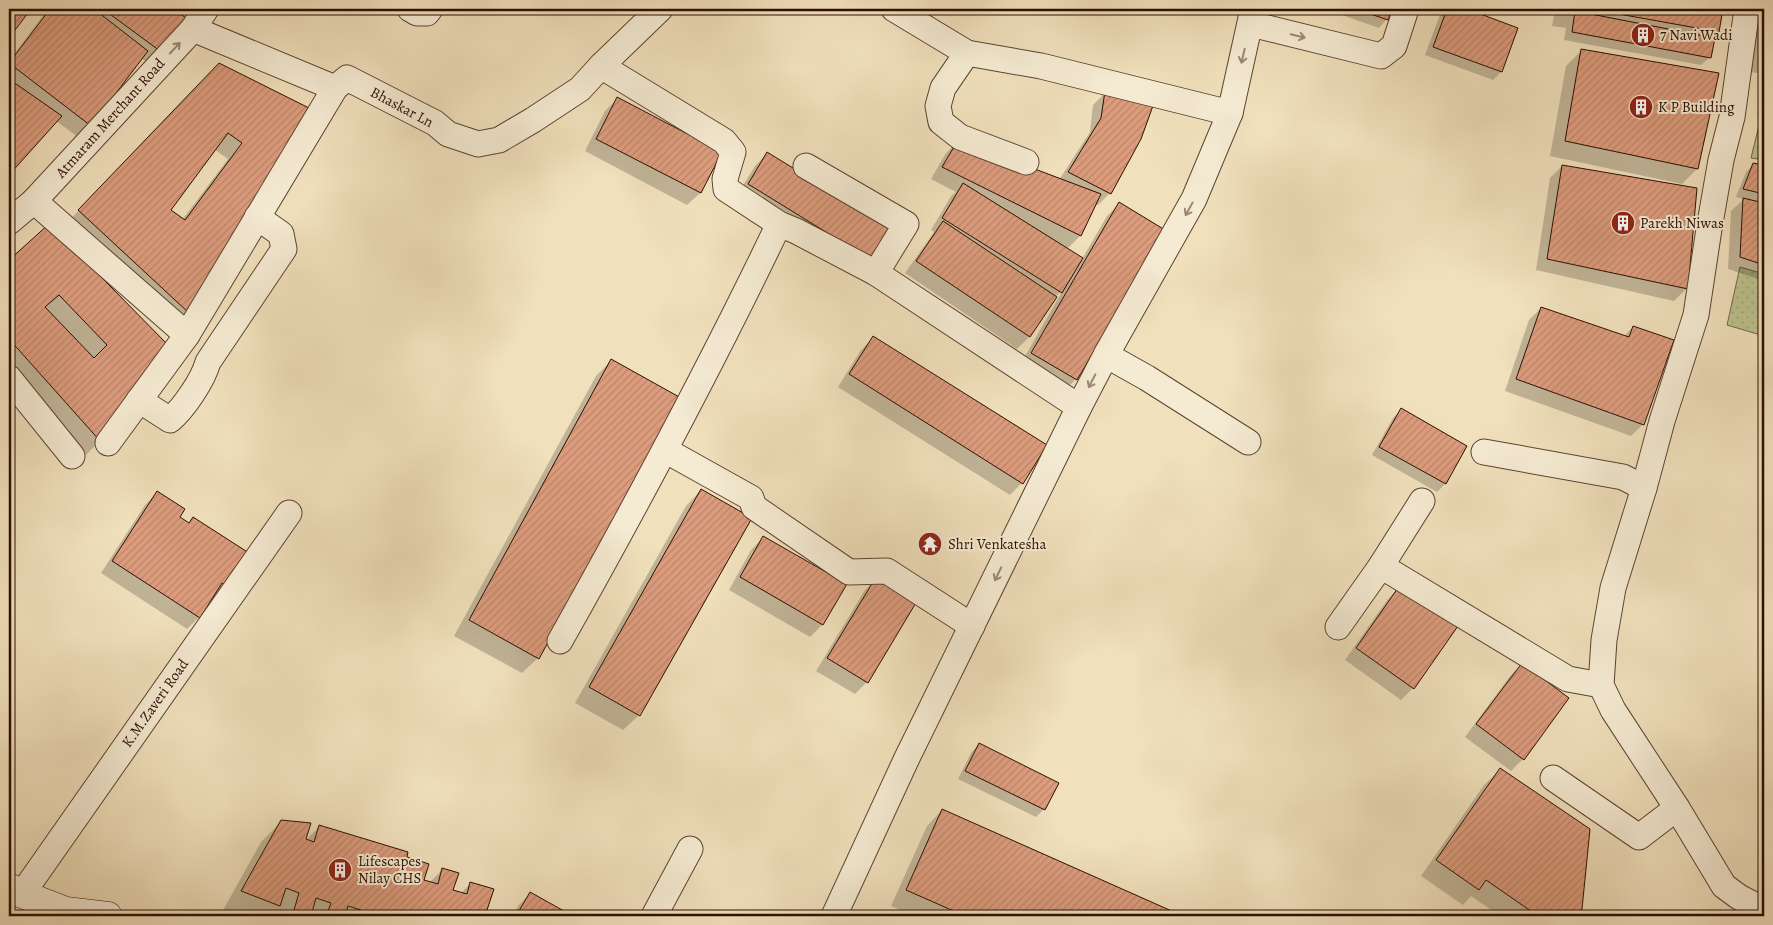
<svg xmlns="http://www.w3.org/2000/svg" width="1773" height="925" font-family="Alegreya,serif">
<defs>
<pattern id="park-dots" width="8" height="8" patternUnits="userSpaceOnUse" patternTransform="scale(1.25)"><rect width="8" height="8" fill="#bcc18e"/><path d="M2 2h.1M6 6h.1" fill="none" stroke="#a2a579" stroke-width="1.8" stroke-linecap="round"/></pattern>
<pattern id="building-hatch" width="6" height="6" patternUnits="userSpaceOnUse" patternTransform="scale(1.25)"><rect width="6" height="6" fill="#dc9c7d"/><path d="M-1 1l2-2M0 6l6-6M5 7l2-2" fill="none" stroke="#bd856a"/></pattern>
</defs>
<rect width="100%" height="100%" fill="#f0e0bc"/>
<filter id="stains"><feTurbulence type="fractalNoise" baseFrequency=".004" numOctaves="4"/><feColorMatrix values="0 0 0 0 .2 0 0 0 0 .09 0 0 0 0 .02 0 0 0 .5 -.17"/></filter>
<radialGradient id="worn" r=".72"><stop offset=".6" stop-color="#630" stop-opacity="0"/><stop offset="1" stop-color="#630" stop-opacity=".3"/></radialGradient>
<!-- park -->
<g fill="url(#park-dots)" stroke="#746847">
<polygon points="1761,117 1764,117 1764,160 1751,158"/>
<polygon points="1740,267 1764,274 1764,336 1727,325"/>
</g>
<!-- shadow -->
<g fill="#0003" fill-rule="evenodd">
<polygon points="48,9 171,9 187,21 151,65 141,58 78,137 56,121 9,173 9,61"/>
<polygon points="391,9 419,9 408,20"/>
<polygon points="1325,9 1391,9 1387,19 1379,28"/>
<polygon points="1444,9 1463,9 1517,29 1501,72 1493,80 1425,55 1441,12"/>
<polygon points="1555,9 1722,9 1718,31 1711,38 1710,57 1701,65 1564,40 1566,28 1552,26"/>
<polygon points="1761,9 1764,9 1764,74 1750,72"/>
<polygon points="1581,51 1697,169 1682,184 1550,156 1566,66"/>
<polygon points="1764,75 1764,117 1757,116"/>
<path d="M204 80 315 112 188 312 173 327 64 226ZM214 149 228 159 182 220 169 210Z"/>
<polygon points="1105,93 1110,193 1098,205 1095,204 1080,236 1067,249 1082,259 1107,216 1119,204 1076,379 1064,391 1020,365 1063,290 1055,297 1029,337 1017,349 905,273 934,232 931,230 951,196 956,192 931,179 946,153 958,141 1059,180 1090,132 1093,105"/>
<polygon points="617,99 720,152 700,193 687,205 585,151 605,111"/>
<polygon points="767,154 872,260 736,197 755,166"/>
<polygon points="1754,164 1764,166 1764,281 1728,269 1731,211 1744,199 1736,197 1746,172"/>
<polygon points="1562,166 1687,288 1674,301 1536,270 1550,178"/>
<polygon points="49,226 169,348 100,441 85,456 9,372 9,261"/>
<polygon points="1541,308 1623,337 1633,327 1643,424 1631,436 1505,391 1529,320"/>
<polygon points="873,338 1022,483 1010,495 838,387 861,350"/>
<polygon points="611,361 538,658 522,673 454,636 596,376"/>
<polygon points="1401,410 1466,446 1445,484 1437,492 1372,455 1393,418"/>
<polygon points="701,490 639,715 623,730 575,703 686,506"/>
<polygon points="157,493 178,517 226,585 214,598 212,596 199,617 187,629 101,573 145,505"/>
<polygon points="763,538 822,625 810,637 729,590 751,550"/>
<polygon points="877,578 867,682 855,694 816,671 865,590"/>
<polygon points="1400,587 1413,688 1401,700 1345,660 1388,599"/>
<polygon points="1522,664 1523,759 1511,771 1465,737 1510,676"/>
<polygon points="979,744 1044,809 1036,817 958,779 971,753"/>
<polygon points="1500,770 1581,909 1577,916 1500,916 1471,896 1463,905 1421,876 1484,785"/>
<polygon points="942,810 1180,916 915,916 891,906 927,826"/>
<polygon points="282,821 303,843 319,827 405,857 423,880 430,882 443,869 452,890 461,893 471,883 492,890 484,916 278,916 279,913 273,911 268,916 233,916 222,912 261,842"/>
<polygon points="530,894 571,916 512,916 518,906"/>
</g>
<!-- building -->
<g fill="url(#building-hatch)" stroke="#2c0e00" fill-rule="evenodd">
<polygon points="9,9 31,9 9,38"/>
<polygon points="50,9 94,9 148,51 91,126 9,63"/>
<polygon points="103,9 173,9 189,20 164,54"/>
<polygon points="1356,9 1392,9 1388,20"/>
<polygon points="1447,9 1467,9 1518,28 1502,72 1433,47"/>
<polygon points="1591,9 1723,9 1719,32"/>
<polygon points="1575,11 1715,38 1711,58 1572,32"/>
<polygon points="1581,49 1719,73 1698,169 1565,141"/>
<path d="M219 63 317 112 189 313 78 210ZM228 133 242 143 185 220 171 210Z"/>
<polygon points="9,79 62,116 9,175"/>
<polygon points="1764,88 1764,113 1760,112"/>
<polygon points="1105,91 1154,103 1141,139 1111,194 1068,172 1101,118"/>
<polygon points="617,97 722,152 701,193 596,139"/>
<polygon points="958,140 1101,194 1081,236 942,167"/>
<polygon points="767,152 892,229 873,261 748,184"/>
<polygon points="1753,163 1764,165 1764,194 1743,189"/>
<polygon points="1562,165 1697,188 1688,289 1547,259"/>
<polygon points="963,183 1083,258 1062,293 942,218"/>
<polygon points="1743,198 1764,203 1764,265 1740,257"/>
<polygon points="1119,202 1165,230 1077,380 1031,353"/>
<polygon points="943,221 1057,297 1030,337 916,261"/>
<path d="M49 224 171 348 101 442 9 339V260ZM59 295 107 345 94 358 45 307Z"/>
<polygon points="1541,307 1629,337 1633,326 1674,340 1644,425 1516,379"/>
<polygon points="873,336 1047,445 1023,484 849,374"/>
<polygon points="611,359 681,398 539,659 469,620"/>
<polygon points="1401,408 1467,446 1446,484 1379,447"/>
<polygon points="701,489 752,518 640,716 589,687"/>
<polygon points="157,491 185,509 180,517 189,523 193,517 249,553 227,586 222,583 200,618 112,561"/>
<polygon points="763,536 847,584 823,625 740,577"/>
<polygon points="876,577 917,601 868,683 827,658"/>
<polygon points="1400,585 1458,626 1414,689 1356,648"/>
<polygon points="1522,663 1569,698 1524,760 1476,724"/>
<polygon points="979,743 1059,783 1045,810 965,771"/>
<polygon points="1500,768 1590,829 1582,909 1579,916 1538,916 1486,880 1479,890 1436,860"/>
<polygon points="942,809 1183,916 965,916 906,890"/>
<polygon points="281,820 311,823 306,839 314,842 319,825 408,852 407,857 429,864 424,880 438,884 442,868 459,873 453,890 467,894 470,882 494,889 485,916 360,916 361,910 348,906 345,916 326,916 331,903 316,898 311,916 294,910 299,893 286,888 280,906 241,891"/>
<polygon points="530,892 573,916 516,916"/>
</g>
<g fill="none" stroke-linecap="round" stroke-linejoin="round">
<!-- minor casing -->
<g stroke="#5d422f" stroke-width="27">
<g id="minor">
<polyline points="410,9 417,13 427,13 430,9"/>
<polyline points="894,9 967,53 1041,66 1230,113"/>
<polyline points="1747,9 1732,117 1721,160 1709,229 1696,315 1662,421 1644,488 1613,588 1604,640 1601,685 1613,710 1677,808 1724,886 1739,897 1764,910"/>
<polyline points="1251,24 1381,56 1394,46 1406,9"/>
<polyline points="193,29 335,88 347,78 435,123 448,134 478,144 499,140 533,120 580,89 601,66 660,9"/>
<polyline points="967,53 943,88 938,106 941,122 960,137 1026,162"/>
<polyline points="601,66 724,141 733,152 725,179 726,189 779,224"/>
<polyline points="806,166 906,224 876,273"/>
<polyline points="34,201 187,335"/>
<polyline points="9,222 34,201 193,29 206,9"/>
<polyline points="1106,355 1147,378 1248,442"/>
<polyline points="9,378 72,456"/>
<path d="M139 400 170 420C184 408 203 380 208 362L284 249 281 234 257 217"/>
<polyline points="108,443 187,335 335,88"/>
<polyline points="665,450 751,498 754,507 849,572 887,571 972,626"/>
<polyline points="1484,452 1623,477 1644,488"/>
<polyline points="1381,566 1422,501"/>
<polyline points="1338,627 1381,566 1568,679 1601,685"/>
<path d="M560 641C637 504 711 366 779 224L796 231 876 273 1079 407"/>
<polyline points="1553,778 1639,837 1677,808"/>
<polyline points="22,894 289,513"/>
<polyline points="654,916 690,849"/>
<polyline points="834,916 906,760 1079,407 1106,355 1194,199 1230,113 1253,9"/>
</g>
</g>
<!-- secondary casing -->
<g stroke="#2c0e00" stroke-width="29">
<polyline id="secondary" points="9,887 22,894 66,911 108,916"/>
</g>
<!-- minor -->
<use href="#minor" stroke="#f5ebd3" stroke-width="25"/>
<!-- secondary -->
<use href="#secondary" stroke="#f5ebd3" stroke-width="28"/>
</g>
<!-- one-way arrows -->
<defs><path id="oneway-shaft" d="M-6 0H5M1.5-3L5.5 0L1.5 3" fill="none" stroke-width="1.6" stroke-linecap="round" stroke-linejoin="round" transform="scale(1.25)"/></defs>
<g stroke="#9b8874">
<use href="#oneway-shaft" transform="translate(1298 36) rotate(14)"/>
<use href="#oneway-shaft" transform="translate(175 48) rotate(-47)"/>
<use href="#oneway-shaft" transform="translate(1243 56) rotate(103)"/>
<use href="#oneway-shaft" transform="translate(1189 209) rotate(119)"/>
<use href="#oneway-shaft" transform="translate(1092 381) rotate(117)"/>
<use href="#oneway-shaft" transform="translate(998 574) rotate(116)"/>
</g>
<!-- icons -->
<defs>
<g id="building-disc" transform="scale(1.25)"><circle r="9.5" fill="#8f2418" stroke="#f5ebd3"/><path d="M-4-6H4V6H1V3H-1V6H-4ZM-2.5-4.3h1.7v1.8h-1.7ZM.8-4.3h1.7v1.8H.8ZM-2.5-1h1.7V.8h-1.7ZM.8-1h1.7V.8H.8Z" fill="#fff"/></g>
<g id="temple-disc" transform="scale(1.25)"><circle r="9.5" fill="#8f2418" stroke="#f5ebd3"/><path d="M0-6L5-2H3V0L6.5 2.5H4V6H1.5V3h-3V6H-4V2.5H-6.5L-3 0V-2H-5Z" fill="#fff"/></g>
</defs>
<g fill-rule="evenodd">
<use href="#building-disc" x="1643" y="35"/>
<use href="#building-disc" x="1641" y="107"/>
<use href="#building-disc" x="1623" y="223"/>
<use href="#temple-disc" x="930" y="544"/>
<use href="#building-disc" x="340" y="870"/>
</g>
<g text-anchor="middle" stroke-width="4" stroke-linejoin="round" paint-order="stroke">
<!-- poi labels -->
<g font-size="15" fill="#2c0e00" stroke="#f5ebd3" text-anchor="start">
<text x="1660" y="40">7 Navi Wadi</text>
<text x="1658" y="112">K P Building</text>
<text x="1640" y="228">Parekh Niwas</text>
<text x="948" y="549">Shri Venkatesha</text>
<text x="358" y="866">Lifescapes<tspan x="358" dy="17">Nilay CHS</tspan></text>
</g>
<!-- street labels -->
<g font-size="15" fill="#2c0e00" stroke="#f5ebd3">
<text transform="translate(402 107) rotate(28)" y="5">Bhaskar Ln</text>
<text transform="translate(110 118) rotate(-48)" y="5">Atmaram Merchant Road</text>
<text transform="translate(155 703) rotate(-55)" y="5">K.M.Zaveri Road</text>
</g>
</g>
<!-- margin -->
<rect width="1773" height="925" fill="none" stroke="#f0e0bc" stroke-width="30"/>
<rect x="10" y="10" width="1753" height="905" fill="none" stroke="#2c0e00" stroke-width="2.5"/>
<rect x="15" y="15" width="1743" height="895" fill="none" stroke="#2c0e00"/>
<rect width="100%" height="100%" filter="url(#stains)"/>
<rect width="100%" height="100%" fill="url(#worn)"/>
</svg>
